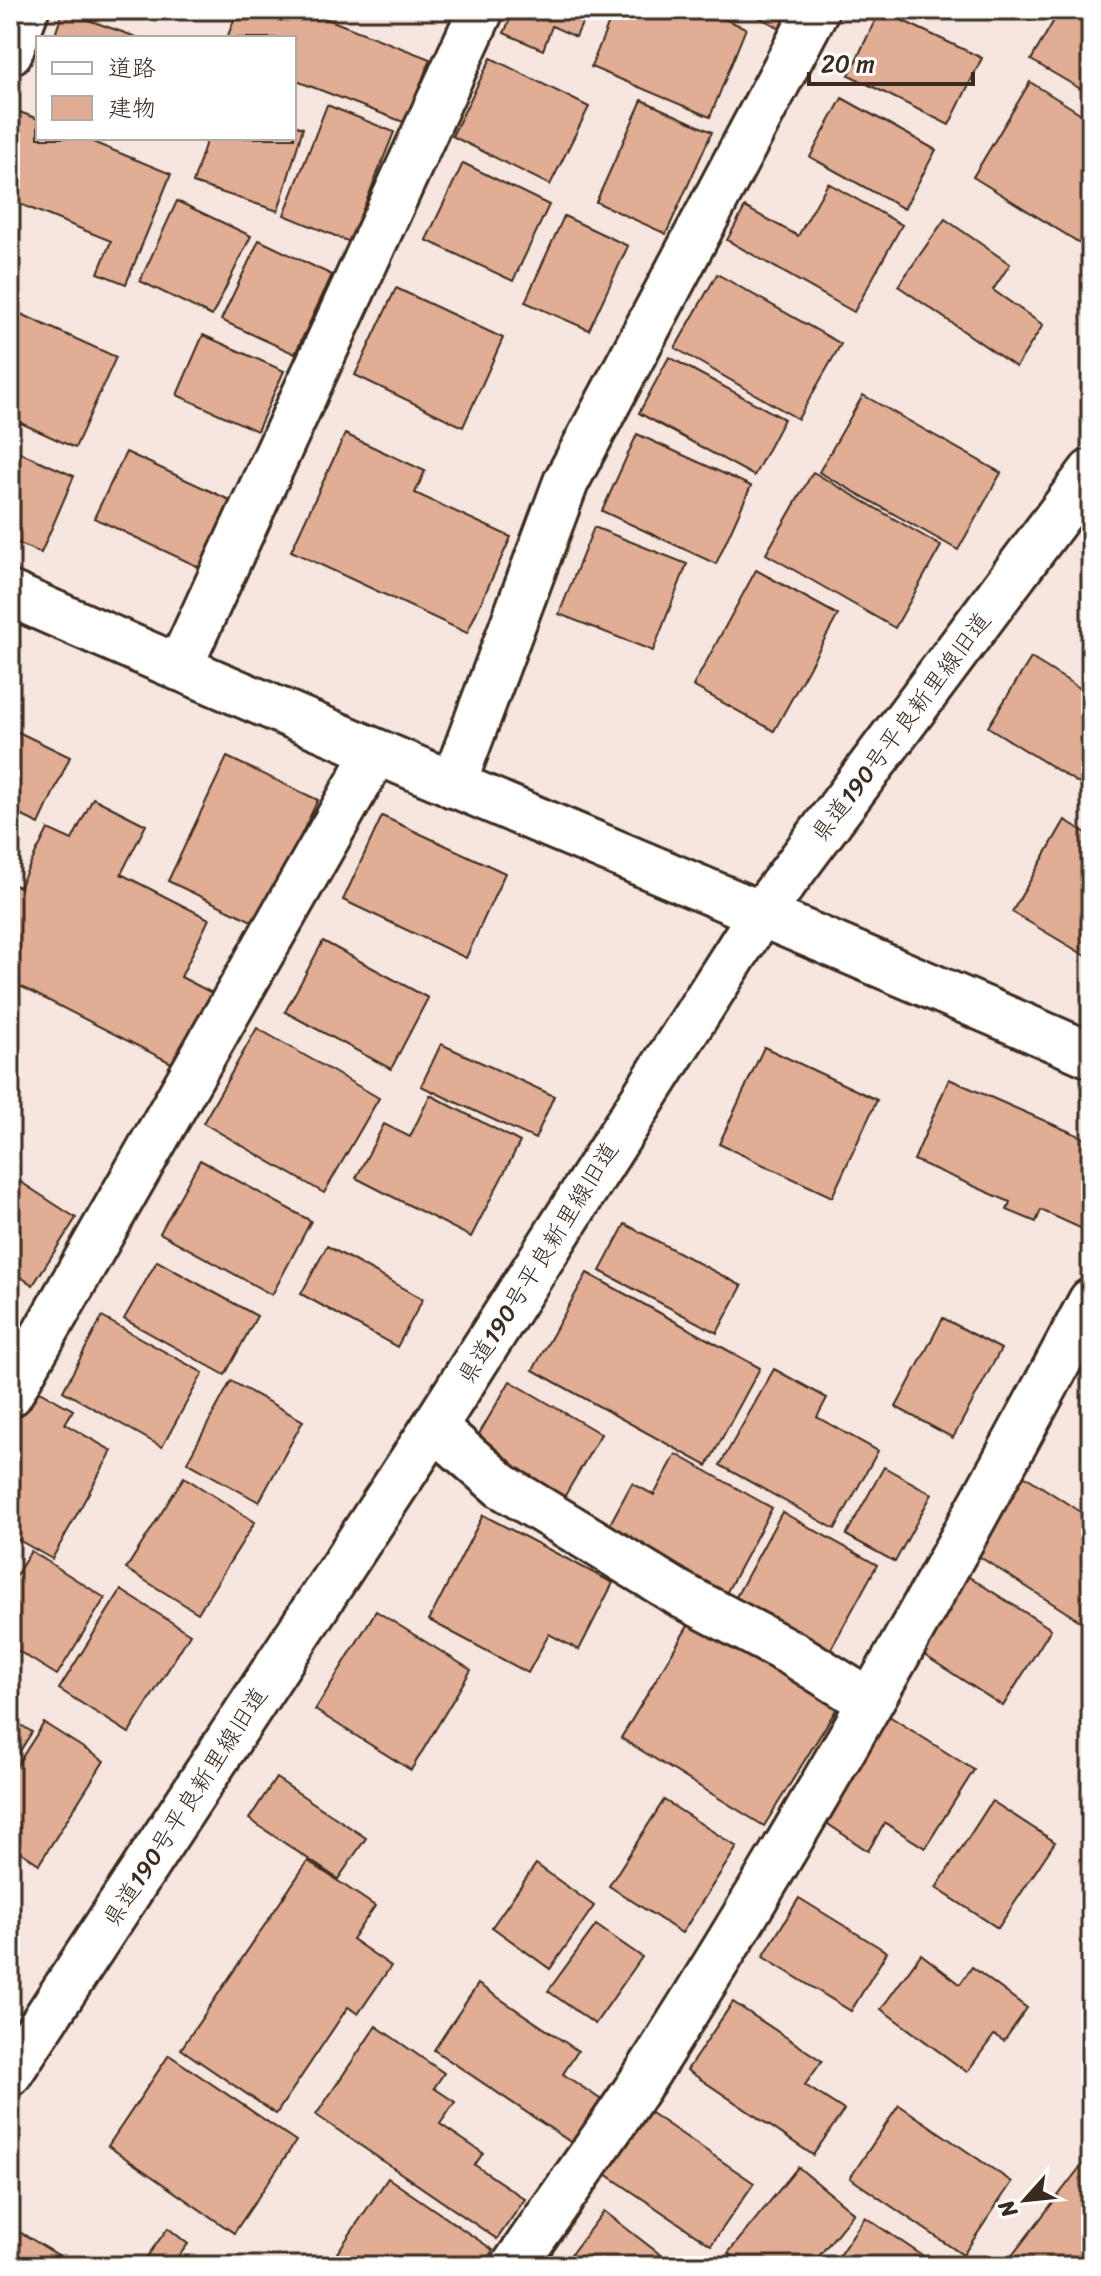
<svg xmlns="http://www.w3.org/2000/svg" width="1101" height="2276" font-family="Sriracha,'Klee One',sans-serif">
<rect width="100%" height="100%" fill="#f6e6df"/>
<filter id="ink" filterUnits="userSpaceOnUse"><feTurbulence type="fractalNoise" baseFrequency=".0125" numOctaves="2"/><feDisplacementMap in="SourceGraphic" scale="16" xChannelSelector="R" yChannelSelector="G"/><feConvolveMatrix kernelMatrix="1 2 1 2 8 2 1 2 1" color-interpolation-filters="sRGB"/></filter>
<g filter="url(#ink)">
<!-- building -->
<g fill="#e1ad95" stroke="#3b2a1e" stroke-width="2">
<polygon points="238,10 304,10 430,59 406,123 294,80 294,38 227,38"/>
<polygon points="514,10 588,10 576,37 552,26 543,50 504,33"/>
<polygon points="614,10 702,10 746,28 710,117 591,67"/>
<polygon points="744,10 796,10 786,31"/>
<polygon points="880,10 982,58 949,125 849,75"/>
<polygon points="1060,10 1091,10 1091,95 1031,60"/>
<polygon points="63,11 139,38 54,38"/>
<polygon points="491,58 589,107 550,185 452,136"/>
<polygon points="1030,82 1091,120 1091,250 973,177"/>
<polygon points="842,98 936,150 904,209 810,157"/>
<polygon points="642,100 712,132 666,234 596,202"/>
<polygon points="327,105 394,132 350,242 284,215"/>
<polygon points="17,111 38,119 38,138 83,138 171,174 126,284 98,273 111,241 10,200 10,128"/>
<polygon points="294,125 303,128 278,211 193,183 207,138 294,138"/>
<polygon points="463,163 549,205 513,281 426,240"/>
<polygon points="828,183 902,225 854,312 727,240 745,207 798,236"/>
<polygon points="177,201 251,236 212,316 140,281"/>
<polygon points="564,216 628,246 589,330 525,302"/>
<polygon points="945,219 1010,264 993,290 1043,325 1016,367 898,286"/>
<polygon points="259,240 332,275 295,354 221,320"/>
<polygon points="717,274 841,344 798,419 675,348"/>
<polygon points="396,288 503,338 463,427 355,375"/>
<polygon points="10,309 116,357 75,448 10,418"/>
<polygon points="203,335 284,371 257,431 177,395"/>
<polygon points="669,357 784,419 754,476 639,413"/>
<polygon points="863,395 1001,473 958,550 819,472"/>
<polygon points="345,434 425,471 415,493 511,537 467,633 291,551"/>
<polygon points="637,434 751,486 716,564 602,511"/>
<polygon points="10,448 74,476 41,553 10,540"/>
<polygon points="126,452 234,502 203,569 94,518"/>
<polygon points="813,472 941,546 895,628 766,554"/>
<polygon points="594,527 687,564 653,651 559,614"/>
<polygon points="756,570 838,615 774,731 693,686"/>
<polygon points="1031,658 1091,695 1091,791 988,727"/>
<polygon points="10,728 70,757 39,824 10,810"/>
<polygon points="227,757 318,800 258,924 168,881"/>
<polygon points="93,798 146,825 121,874 209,919 181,977 216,995 179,1067 10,981 10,883 19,887 48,829 72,840"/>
<polygon points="382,816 505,873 466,958 343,900"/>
<polygon points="1065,820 1091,836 1091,959 1012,912"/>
<polygon points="323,941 428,998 391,1069 285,1012"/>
<polygon points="257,1028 379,1098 324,1193 203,1123"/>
<polygon points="441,1044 554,1096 535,1139 421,1086"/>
<polygon points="764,1047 877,1100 832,1197 719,1144"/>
<polygon points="949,1079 1091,1141 1091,1233 1041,1210 1036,1222 1007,1210 1010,1202 914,1160"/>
<polygon points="430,1095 520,1142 471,1237 356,1178 384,1124 410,1137"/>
<polygon points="200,1160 311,1221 272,1295 160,1233"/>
<polygon points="10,1175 76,1218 33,1285 10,1270"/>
<polygon points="625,1224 742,1286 717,1333 600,1271"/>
<polygon points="327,1246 423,1299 397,1347 301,1294"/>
<polygon points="157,1261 257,1316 225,1375 124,1319"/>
<polygon points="587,1273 760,1368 707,1466 533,1370"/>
<polygon points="102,1317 203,1373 162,1447 63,1391"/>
<polygon points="943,1318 1001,1349 953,1438 896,1407"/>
<polygon points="774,1369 827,1398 817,1417 878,1451 835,1529 720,1465"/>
<polygon points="231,1381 303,1421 259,1502 187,1462"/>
<polygon points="510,1381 601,1434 563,1499 472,1446"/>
<polygon points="34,1388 73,1410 65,1424 112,1451 52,1559 10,1535 10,1432"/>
<polygon points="676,1454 772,1508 722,1601 604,1535 632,1483 654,1495"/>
<polygon points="884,1467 932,1494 895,1562 846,1535"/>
<polygon points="1022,1474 1091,1519 1091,1628 972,1552"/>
<polygon points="184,1477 255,1522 198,1613 126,1569"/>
<polygon points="782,1512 877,1565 826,1658 731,1606"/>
<polygon points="483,1515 613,1583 579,1650 549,1634 528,1673 429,1620"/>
<polygon points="31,1551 105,1598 57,1675 10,1646 10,1585"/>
<polygon points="966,1575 1051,1629 1003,1706 918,1651"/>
<polygon points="121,1590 190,1634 129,1733 59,1689"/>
<polygon points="376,1611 471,1670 411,1770 315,1710"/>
<polygon points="694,1616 839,1705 764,1826 621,1738"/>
<polygon points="886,1714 974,1770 925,1848 885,1823 868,1851 819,1818"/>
<polygon points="10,1718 32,1732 10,1767"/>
<polygon points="44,1723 104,1761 39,1864 10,1845 10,1776"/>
<polygon points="276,1778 366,1838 338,1879 249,1819"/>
<polygon points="664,1800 737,1847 682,1933 609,1886"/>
<polygon points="992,1801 1055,1842 998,1928 936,1888"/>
<polygon points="308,1861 375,1906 352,1939 391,1966 358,2014 348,2007 276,2114 181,2049"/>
<polygon points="536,1864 594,1906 550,1969 492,1927"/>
<polygon points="799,1898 887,1952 851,2011 763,1957"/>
<polygon points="596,1925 642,1957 595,2024 548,1991"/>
<polygon points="921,1954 960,1984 972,1967 1027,2008 1004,2041 994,2035 967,2072 881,2009"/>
<polygon points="478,1984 578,2051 563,2074 603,2101 575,2145 434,2050"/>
<polygon points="733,2002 822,2061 805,2085 844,2110 813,2155 687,2070"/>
<polygon points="376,2026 444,2073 434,2088 455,2102 440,2124 483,2153 475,2165 525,2199 497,2239 316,2115"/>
<polygon points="169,2055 296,2141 234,2233 108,2146"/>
<polygon points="899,2105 1012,2182 963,2255 850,2178"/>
<polygon points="645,2109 754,2183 711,2245 603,2172"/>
<polygon points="1091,2153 1091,2266 1004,2266"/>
<polygon points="798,2167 854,2213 811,2266 744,2266 728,2253"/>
<polygon points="388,2178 493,2250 482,2266 356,2266 337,2253"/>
<polygon points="604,2211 675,2266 562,2266"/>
<polygon points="865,2217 938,2266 832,2266"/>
<polygon points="13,2228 73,2264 72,2266 10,2266"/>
<polygon points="168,2228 188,2244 171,2266 140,2266"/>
</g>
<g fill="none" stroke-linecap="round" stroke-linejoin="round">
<!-- street casing -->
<g stroke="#3b2a1e" stroke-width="50">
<g id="street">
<polyline points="10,52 26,10"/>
<polyline points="179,668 481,10"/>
<polyline points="453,785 566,482 816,10"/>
<polyline points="10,1394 375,754"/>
<polyline points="434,1427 502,1486 683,1596 795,1655 870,1702"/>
<path d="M514 2266C558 2201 605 2138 648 2072 807 1822 952 1563 1091 1301"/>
</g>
</g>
<!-- secondary casing -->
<g stroke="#3b2a1e" stroke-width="50">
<g id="secondary">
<path d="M10 594C369 752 732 899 1091 1055"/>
<polyline points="10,2073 434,1427 762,912 1091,472"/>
</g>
</g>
<!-- street -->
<use href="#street" stroke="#fff" stroke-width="44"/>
<!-- secondary -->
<use href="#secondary" stroke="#fff" stroke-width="44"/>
</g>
</g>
<g text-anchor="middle" stroke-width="8" stroke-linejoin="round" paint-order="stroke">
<!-- street labels -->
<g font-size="24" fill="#3b2a1e" stroke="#fff">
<text transform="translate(901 727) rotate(-53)" y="8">県道190号平良新里線旧道</text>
<text transform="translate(538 1263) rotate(-58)" y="8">県道190号平良新里線旧道</text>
<text transform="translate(185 1807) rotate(-57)" y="8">県道190号平良新里線旧道</text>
</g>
</g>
<!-- margin -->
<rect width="1101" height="2276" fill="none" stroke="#fff" stroke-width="40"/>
<rect x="20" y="20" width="1061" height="2236" fill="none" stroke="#3b2a1e" stroke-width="3" filter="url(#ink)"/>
<!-- legend -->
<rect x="36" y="36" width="260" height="104" fill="#ffffff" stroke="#b1aaa5" stroke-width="2"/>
<rect x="52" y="62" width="40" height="12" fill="#ffffff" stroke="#b1aaa5" stroke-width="2"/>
<text x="108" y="76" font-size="24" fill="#3b2a1e">道路</text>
<rect x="52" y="96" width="40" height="24" fill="#e1ad95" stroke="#b1aaa5" stroke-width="2"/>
<text x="108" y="116" font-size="24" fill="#3b2a1e">建物</text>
<!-- north arrow -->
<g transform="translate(1025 2200) rotate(243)" stroke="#ffffff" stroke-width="6" paint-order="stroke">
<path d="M0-6L14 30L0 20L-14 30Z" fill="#3b2a1e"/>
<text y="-12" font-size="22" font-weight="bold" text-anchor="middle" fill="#3b2a1e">N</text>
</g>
<!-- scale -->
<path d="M809 72v12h164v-12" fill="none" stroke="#3b2a1e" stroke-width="4"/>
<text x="821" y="72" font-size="24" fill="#3b2a1e" stroke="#ffffff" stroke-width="6" paint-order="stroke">20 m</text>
</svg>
